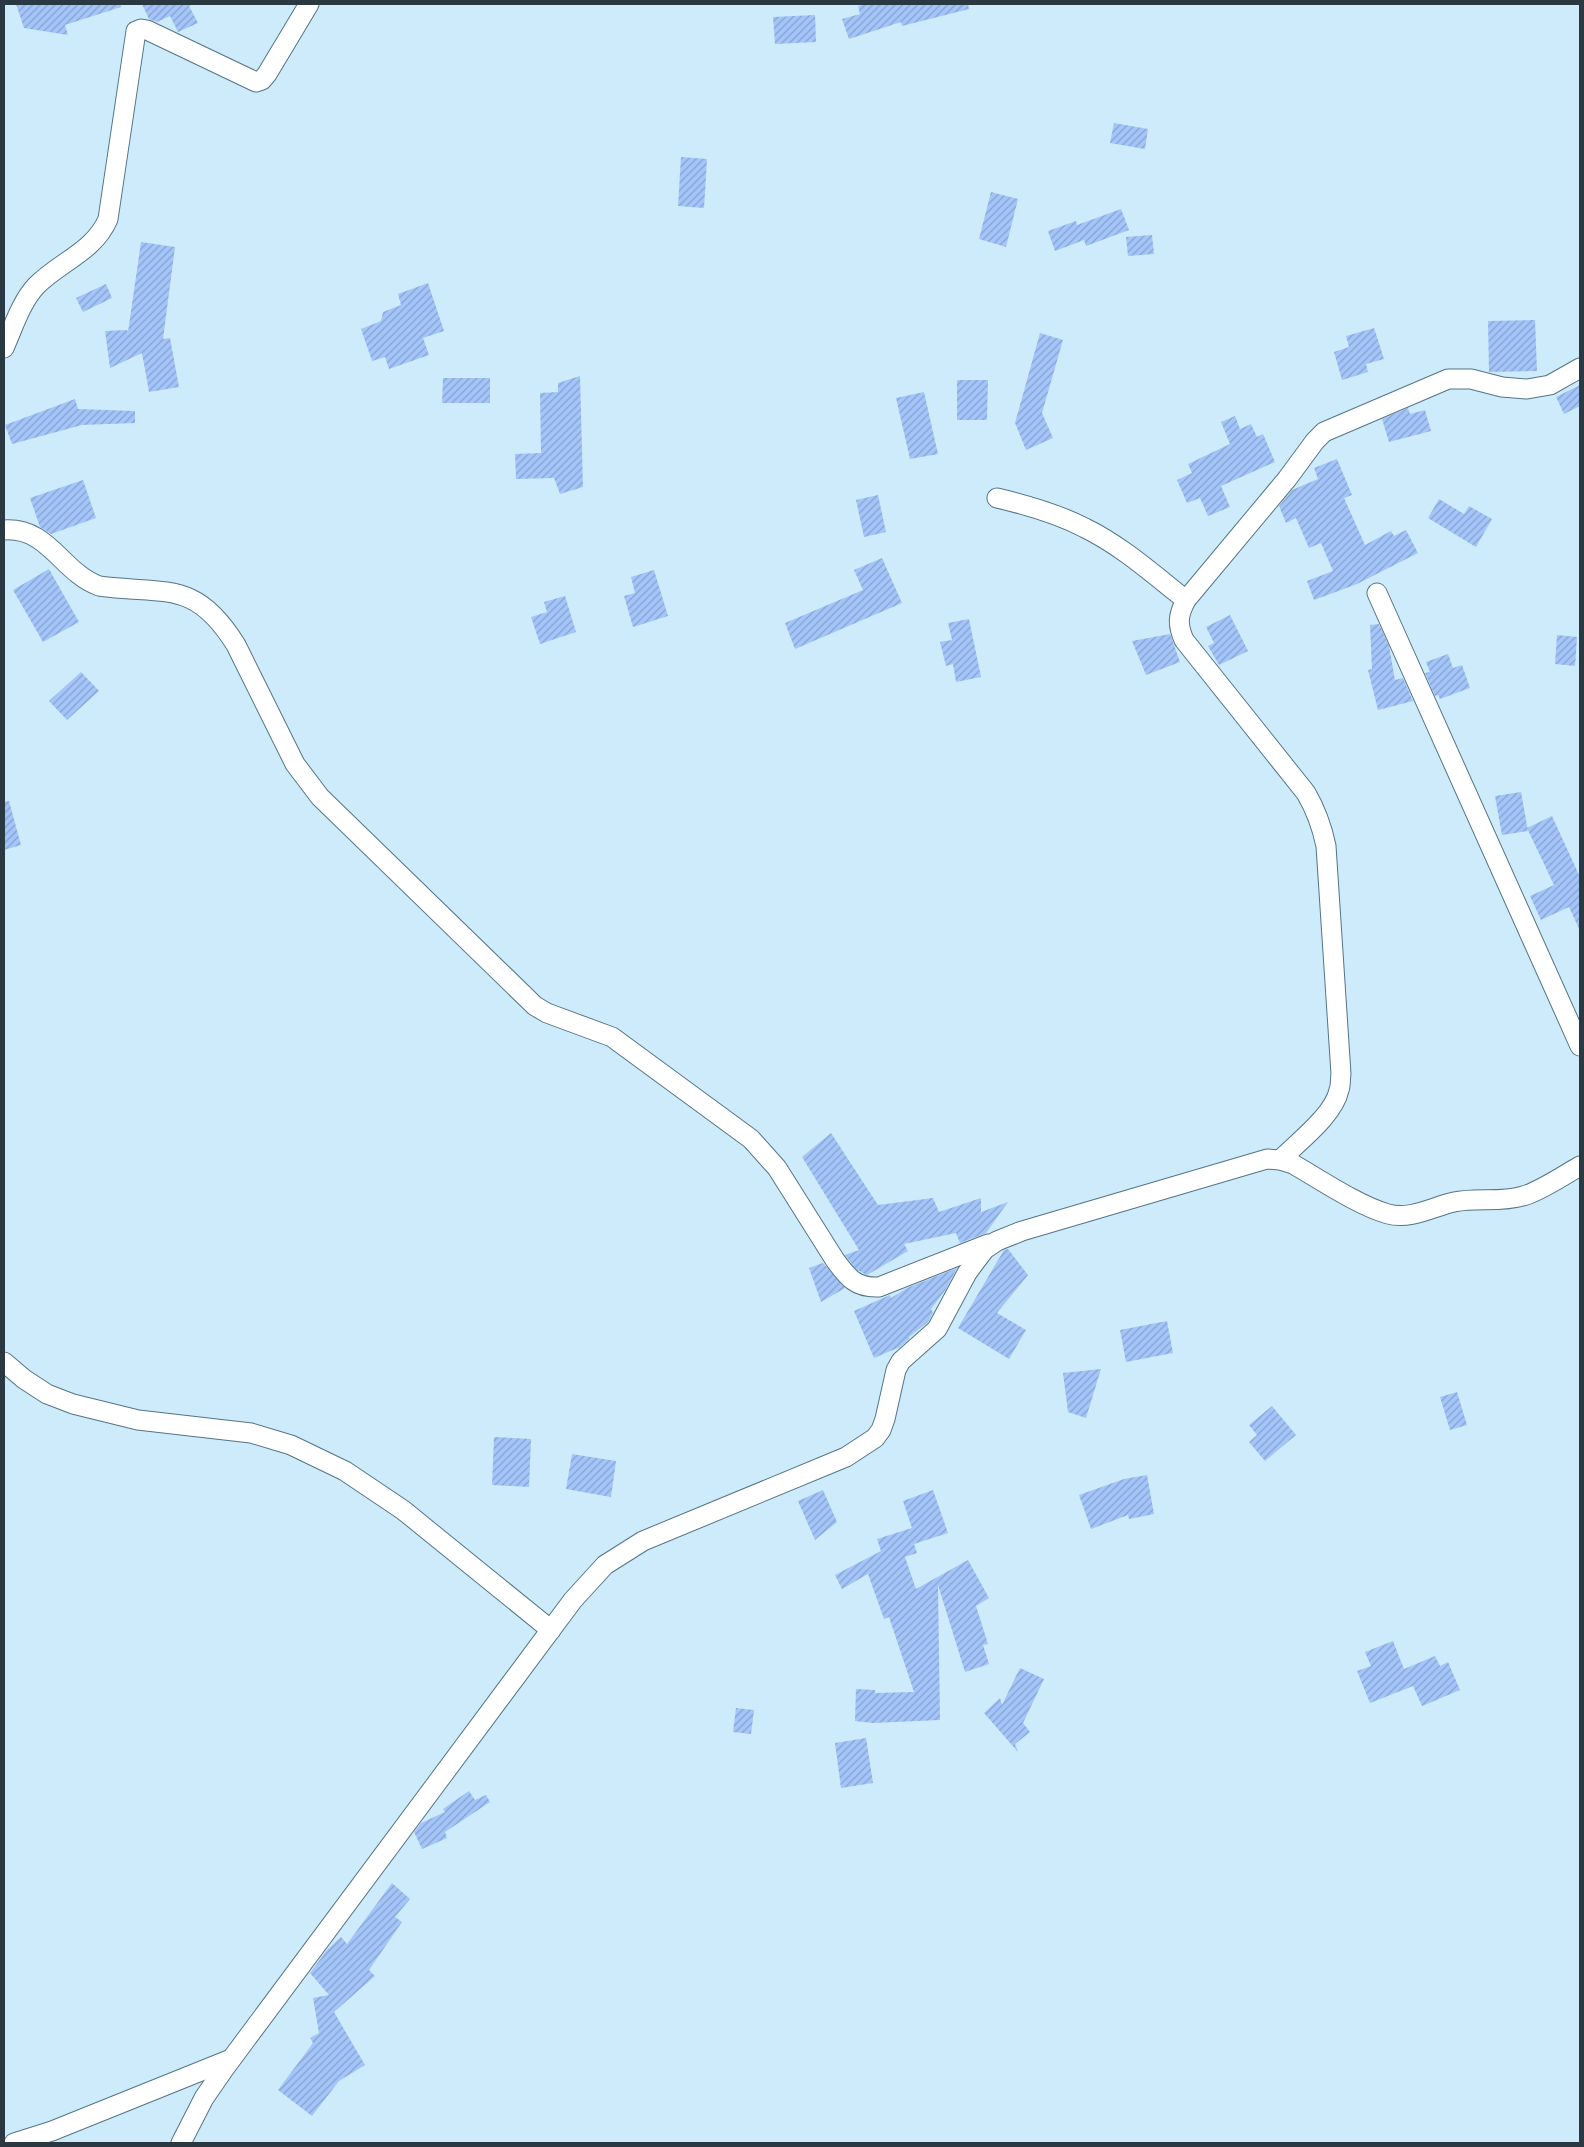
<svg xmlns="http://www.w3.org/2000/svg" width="1584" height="2147" font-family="Jost,sans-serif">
<defs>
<pattern id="building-hatch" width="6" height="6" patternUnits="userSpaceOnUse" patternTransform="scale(1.25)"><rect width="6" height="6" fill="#a4c5fa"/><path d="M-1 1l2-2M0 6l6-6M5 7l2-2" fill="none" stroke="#86a1cc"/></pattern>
</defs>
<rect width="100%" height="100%" fill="#cdebfb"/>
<!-- building -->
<g fill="url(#building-hatch)">
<polygon points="16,4 120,4 121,7 65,25 68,35 24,28"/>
<polygon points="142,4 193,4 189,6 198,23 178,32 170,16 157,22 149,19"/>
<polygon points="866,4 968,4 969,9 902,26 901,22 849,39 842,19 860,14 858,6"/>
<polygon points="815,15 816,42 775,44 773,17"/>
<polygon points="1114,123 1148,129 1145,149 1110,143"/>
<polygon points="681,157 707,159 704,208 678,206"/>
<polygon points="991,192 1018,199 1006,247 979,239"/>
<polygon points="1121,209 1129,230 1086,246 1084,240 1055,251 1048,231 1076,221 1077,225"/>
<polygon points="1152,235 1154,254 1128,256 1126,237"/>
<polygon points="141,242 175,247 163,339 170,338 179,387 149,392 142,353 110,368 105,331 127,330 128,332"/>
<polygon points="428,283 444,331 423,338 429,355 389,369 385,357 372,361 361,329 381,321 383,312 401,305 398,294"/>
<polygon points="106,284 112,298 83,312 76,298"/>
<polygon points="1535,320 1537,371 1489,372 1488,321"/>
<polygon points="1374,328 1384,359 1366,364 1368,372 1342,380 1334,352 1349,347 1346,336"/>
<polygon points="1040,333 1063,340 1042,413 1053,438 1026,450 1015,423"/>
<polygon points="580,376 583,487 560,494 554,478 516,479 515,454 541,453 540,393 558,392 558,383"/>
<polygon points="443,378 490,378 490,403 442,403"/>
<polygon points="957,380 988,380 987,420 957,420"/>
<polygon points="1580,385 1580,406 1564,414 1556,397"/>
<polygon points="924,392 938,454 910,459 896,398"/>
<polygon points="75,399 78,409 135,411 135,423 82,425 12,444 5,425"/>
<polygon points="1408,408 1410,414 1425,410 1431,431 1389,442 1382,419"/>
<polygon points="1235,416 1240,429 1251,424 1257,437 1263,434 1275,462 1221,486 1230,507 1208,516 1200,498 1187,503 1177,480 1192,473 1188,464 1230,444 1221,422"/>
<polygon points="1337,459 1352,495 1344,498 1365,545 1391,531 1394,536 1406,530 1418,553 1357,584 1314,600 1307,581 1333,571 1321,543 1309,548 1296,518 1286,523 1279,506 1292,490 1318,479 1314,468"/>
<polygon points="83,480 96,518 51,534 40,527 30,498"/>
<polygon points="878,495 886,532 864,537 856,500"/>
<polygon points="1439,499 1464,514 1469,506 1492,519 1476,547 1428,518"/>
<polygon points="882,558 902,603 795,649 785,623 863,590 854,570"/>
<polygon points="49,569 79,622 43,642 13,590"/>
<polygon points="654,570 668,616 633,627 624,596 635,593 631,577"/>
<polygon points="565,596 576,632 540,644 531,617 547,612 544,602"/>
<polygon points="1230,615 1248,651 1219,665 1208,646 1214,643 1206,627"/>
<polygon points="969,619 981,677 956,682 953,664 946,666 940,642 952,640 948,623"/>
<polygon points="1379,624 1389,646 1395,680 1403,678 1413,701 1378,710 1368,670 1372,669 1370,625"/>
<polygon points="1170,634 1180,662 1146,675 1132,641"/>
<polygon points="1557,635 1577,637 1575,666 1555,664"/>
<polygon points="1448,654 1453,668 1462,665 1470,688 1440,699 1438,695 1435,696 1425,673 1430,672 1426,662"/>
<polygon points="81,672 99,691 67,720 49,701"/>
<polygon points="1521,792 1528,831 1502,835 1495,796"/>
<polygon points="9,801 21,845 4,850 4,802"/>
<polygon points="1552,816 1580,877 1580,931 1569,907 1541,920 1530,896 1554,885 1527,828"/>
<polygon points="831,1133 878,1205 933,1198 939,1212 981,1198 981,1212 1008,1202 986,1233 960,1243 956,1233 904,1244 908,1251 867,1275 863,1273 856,1269 845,1255 859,1250 802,1157"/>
<polygon points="1008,1249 1028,1275 997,1313 1026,1330 1009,1359 958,1328 1004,1250"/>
<polygon points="823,1263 845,1288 821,1302 809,1268"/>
<polygon points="957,1268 946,1289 931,1309 933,1313 928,1322 909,1337 909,1339 900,1347 874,1358 854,1311 890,1295 891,1298 907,1288"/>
<polygon points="1167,1321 1173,1353 1126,1362 1120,1330"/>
<polygon points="1101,1369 1086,1418 1068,1412 1063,1373"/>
<polygon points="1457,1392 1467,1425 1450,1430 1440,1397"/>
<polygon points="1272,1406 1296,1435 1265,1461 1249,1442 1257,1435 1249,1425"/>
<polygon points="494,1437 531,1439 529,1487 492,1485"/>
<polygon points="572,1454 616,1461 611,1497 566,1489"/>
<polygon points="1147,1475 1154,1514 1129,1519 1128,1515 1091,1529 1079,1495 1124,1479"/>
<polygon points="823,1490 837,1522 815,1540 798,1501"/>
<polygon points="933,1490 948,1533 914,1544 917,1553 905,1557 916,1589 968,1560 989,1598 976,1606 988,1644 983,1645 989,1664 965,1672 938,1585 940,1720 873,1723 855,1721 856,1689 875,1690 875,1693 914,1692 889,1617 884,1619 868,1574 842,1589 835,1575 881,1551 877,1539 912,1528 903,1501"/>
<polygon points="1393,1641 1404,1669 1435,1656 1440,1666 1448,1662 1460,1690 1422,1706 1413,1686 1370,1703 1357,1671 1371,1666 1365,1652"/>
<polygon points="1020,1668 1044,1679 1023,1723 1030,1732 1015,1744 1018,1752 984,1713 1000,1698 1002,1705"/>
<polygon points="736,1708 754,1710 751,1734 733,1732"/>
<polygon points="866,1738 873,1783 841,1788 835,1743"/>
<polygon points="469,1791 475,1800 486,1795 490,1802 445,1832 447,1838 422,1849 414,1832 421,1823 445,1812 443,1809"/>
<polygon points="392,1883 410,1899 395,1917 402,1922 369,1970 375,1976 334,2012 365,2065 339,2081 312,2116 278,2090 313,2043 310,2038 319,2033 313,1998 329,1995 310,1973 327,1950 341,1937 347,1944"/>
</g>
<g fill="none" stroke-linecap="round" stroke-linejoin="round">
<!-- minor casing -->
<g stroke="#537587" stroke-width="21">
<g id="minor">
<path d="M4 348C13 328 21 302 36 286 59 262 94 252 108 219L136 31 141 29 147 30 256 82 262 80 267 74 309 4"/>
<path d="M997 498C1027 505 1058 514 1085 528 1122 546 1154 575 1186 600"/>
<path d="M4 530C49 527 61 572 99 586 166 595 195 579 236 645L295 764 320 797 535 1006 547 1013 612 1037 751 1139 777 1168 835 1260C848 1278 856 1288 879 1287L988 1244"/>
<polyline points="1377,593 1580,1046"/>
<path d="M1280 1160C1298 1142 1334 1115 1339 1090 1341 1085 1340 1079 1341 1074L1326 846C1322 827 1316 810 1306 793L1184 640C1177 624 1178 615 1186 600L1287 479 1315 441 1324 432 1448 379H1471L1502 387 1527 389 1550 385 1580 368"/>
<polyline points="4,1362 24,1379 47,1394 73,1404 138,1420 251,1433 291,1445 345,1471 403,1510 551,1630"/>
<polyline points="14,2143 52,2131 231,2059"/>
<path d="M181 2143 204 2098 224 2069 573 1600 605 1565 643 1541 846 1457 875 1438 881 1430 885 1419 896 1370 901 1361 937 1329 967 1273 975 1262 985 1249 997 1241 1022 1231 1267 1159 1280 1160 1293 1164C1319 1179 1359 1206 1388 1214 1411 1220 1432 1207 1454 1202 1477 1197 1500 1203 1523 1196 1539 1192 1564 1175 1580 1166"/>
</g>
</g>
<!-- minor -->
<use href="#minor" stroke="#fff" stroke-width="19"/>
</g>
<!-- border -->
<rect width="1584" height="2147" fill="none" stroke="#2a3841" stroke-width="10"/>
</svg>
